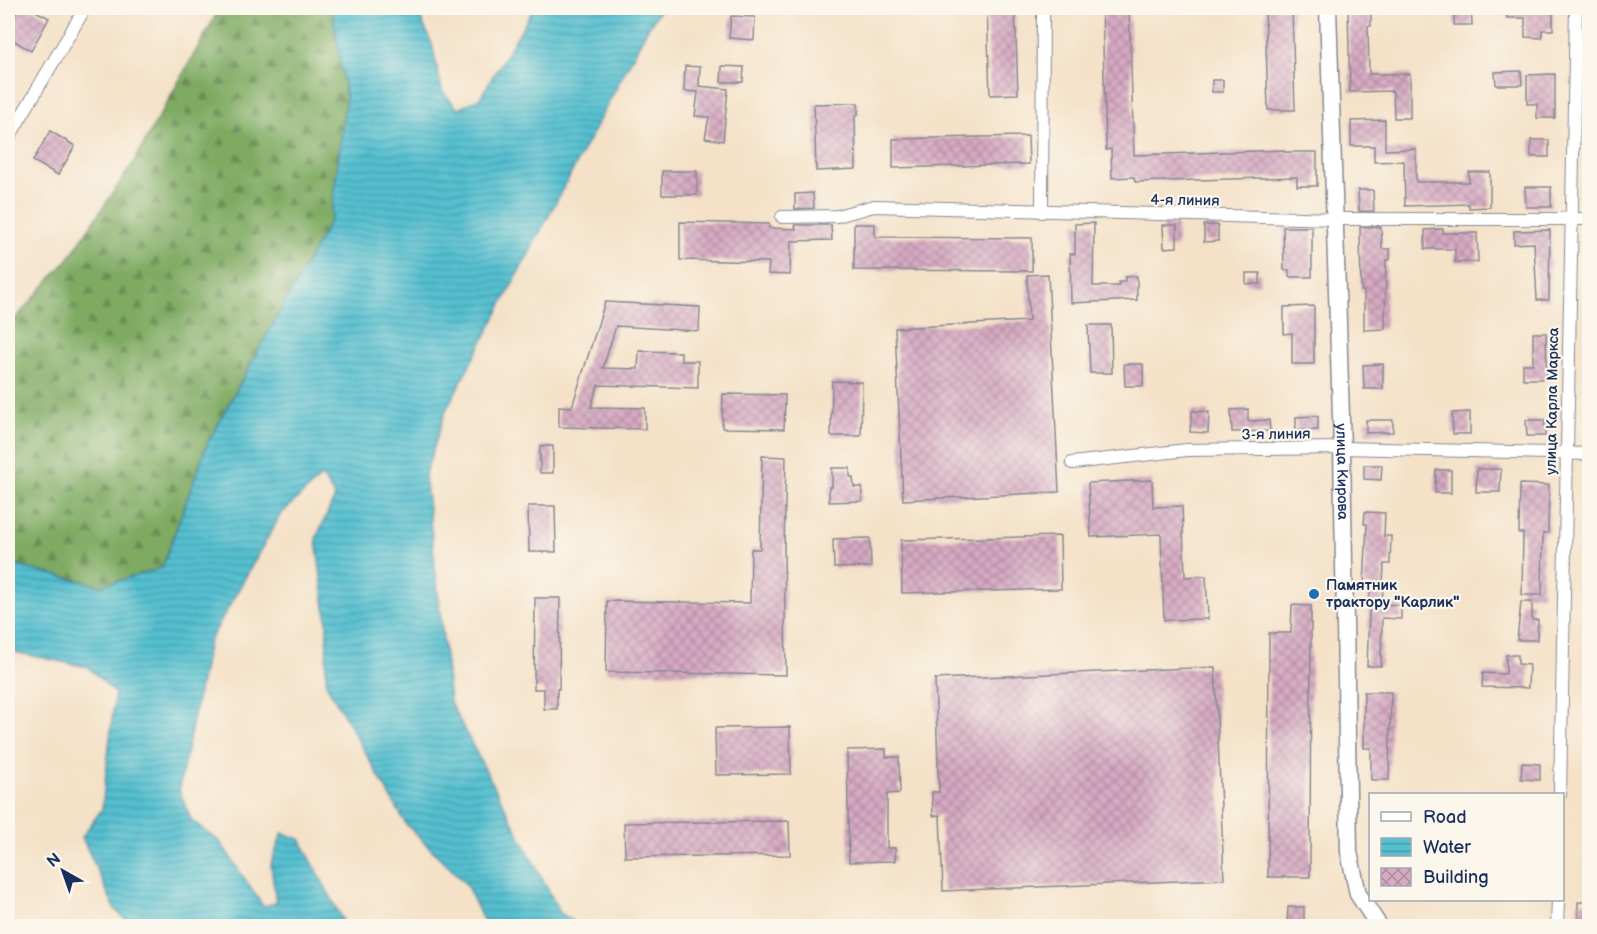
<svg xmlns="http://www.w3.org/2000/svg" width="1597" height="934" font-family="'Balsamiq Sans',sans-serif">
<defs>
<pattern id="forest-firs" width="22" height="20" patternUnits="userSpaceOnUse" patternTransform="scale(1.5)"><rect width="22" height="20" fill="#7eaa62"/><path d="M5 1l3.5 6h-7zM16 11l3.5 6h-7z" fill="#668b54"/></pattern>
<pattern id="water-rules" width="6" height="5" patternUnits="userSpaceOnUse" patternTransform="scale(1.5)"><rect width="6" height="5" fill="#55c0d0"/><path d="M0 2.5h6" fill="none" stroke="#469cac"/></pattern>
<pattern id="building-cross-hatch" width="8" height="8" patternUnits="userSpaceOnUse" patternTransform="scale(1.5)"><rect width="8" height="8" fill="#d7aac2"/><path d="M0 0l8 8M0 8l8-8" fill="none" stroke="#ae8ba1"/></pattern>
</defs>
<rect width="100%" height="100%" fill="#fbf7ec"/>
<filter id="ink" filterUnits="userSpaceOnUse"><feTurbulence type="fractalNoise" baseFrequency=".0167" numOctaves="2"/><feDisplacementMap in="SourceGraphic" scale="12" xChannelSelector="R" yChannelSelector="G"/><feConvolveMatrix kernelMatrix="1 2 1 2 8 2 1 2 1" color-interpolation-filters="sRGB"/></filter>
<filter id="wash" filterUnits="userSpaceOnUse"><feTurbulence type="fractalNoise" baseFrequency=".008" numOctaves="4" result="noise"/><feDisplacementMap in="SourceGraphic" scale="24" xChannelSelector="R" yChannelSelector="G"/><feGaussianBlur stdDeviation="1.35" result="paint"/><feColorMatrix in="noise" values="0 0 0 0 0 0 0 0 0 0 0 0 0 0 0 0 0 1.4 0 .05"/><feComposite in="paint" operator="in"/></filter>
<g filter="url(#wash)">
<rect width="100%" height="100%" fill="#f4e1c7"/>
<!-- forest -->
<polygon fill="url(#forest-firs)" stroke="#4c6c60" stroke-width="1.5" points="220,8 332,8 346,97 331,219 208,442 162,568 102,586 8,564 8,327 69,258 133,163"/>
<!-- water -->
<polygon fill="url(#water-rules)" stroke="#387897" stroke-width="1.5" points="332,8 416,8 432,44 442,91 458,109 480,98 534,8 661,8 649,26 446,410 425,474 450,702 560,913 581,926 486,926 466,884 406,824 326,684 327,622 316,538 335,497 322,476 281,514 209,642 179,789 191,820 220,842 263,906 276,903 271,864 282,833 300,839 346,926 132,926 115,909 82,837 102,809 115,693 88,667 8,651 8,564 101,586 162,568 208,442 331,219 346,97"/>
<g id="blocks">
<!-- building -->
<g fill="url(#building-cross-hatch)">
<polygon points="19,8 30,8 49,18 31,51 8,37 8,28"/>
<polygon points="987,8 1015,8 1018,94 990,95"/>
<polygon points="1102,8 1129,8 1134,155 1284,150 1284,152 1317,152 1317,186 1297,186 1297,177 1135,182 1134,177 1112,178 1111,149 1106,150"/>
<polygon points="1265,8 1292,8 1295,110 1268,110"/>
<polygon points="1348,8 1371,8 1371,26 1368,26 1369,74 1410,74 1410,118 1394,118 1393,91 1350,92"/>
<polygon points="1454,8 1471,8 1472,25 1454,25"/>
<polygon points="1507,8 1553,8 1553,30 1542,30 1542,38 1525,37 1525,18 1507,18"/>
<polygon points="731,16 755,17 754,40 729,38"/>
<polygon points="685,66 700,67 699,86 728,89 723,141 705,138 709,117 695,116 698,92 684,91"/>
<polygon points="722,66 744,67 743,82 721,82"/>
<polygon points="1521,71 1522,85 1496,85 1495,72"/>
<polygon points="1555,74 1555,118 1537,118 1537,104 1527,104 1527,75"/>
<rect x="1212" y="80" width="11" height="12"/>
<polygon points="858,103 858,115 855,115 856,169 816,171 814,104"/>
<polygon points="1385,120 1385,150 1416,149 1416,182 1469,182 1469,172 1490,172 1490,207 1469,208 1469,204 1405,206 1404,161 1374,162 1374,146 1351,146 1351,121"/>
<polygon points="50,131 75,146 58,175 33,161"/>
<polygon points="1028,136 1029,164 893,168 893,139"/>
<rect x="1531" y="140" width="18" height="17"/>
<rect x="662" y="171" width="35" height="24"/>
<polygon points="1525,187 1551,187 1551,207 1526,207"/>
<polygon points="1358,190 1373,190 1374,211 1359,211"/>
<polygon points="813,193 814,208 795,209 795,194"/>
<polygon points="680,222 769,224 769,228 796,229 795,225 831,225 832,240 791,241 790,275 768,274 769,262 680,260"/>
<polygon points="1094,223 1093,286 1119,286 1119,282 1125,282 1125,277 1137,276 1137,300 1071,303 1070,254 1075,254 1075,224"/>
<polygon points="854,224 875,224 875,237 1032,238 1032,271 854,270"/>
<polygon points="1163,225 1177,225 1177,247 1164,248"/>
<polygon points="1204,225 1218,225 1218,241 1204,242"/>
<polygon points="1283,227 1312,227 1312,277 1289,277 1289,270 1284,270"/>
<polygon points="1360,227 1381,227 1382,249 1390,249 1390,260 1386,260 1385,329 1364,330 1364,291 1361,291"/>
<polygon points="1443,229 1443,233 1477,233 1478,262 1455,262 1455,249 1425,249 1425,230"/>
<polygon points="1550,230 1549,300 1537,300 1534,243 1514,244 1514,231"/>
<rect x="1246" y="273" width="14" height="11"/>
<polygon points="1048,274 1059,492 903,500 895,328 1029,321 1027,275"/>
<polygon points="605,302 700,307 699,331 616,326 603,368 638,369 639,351 681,352 681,361 698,361 698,388 598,385 591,407 645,408 645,429 559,427 559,406 572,407"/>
<polygon points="1314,306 1314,364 1292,364 1292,333 1284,334 1284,307"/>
<polygon points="1088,325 1111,325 1112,373 1090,373"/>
<polygon points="1533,333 1546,333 1547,379 1523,379 1523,364 1533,364"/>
<polygon points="1124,364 1143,364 1143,386 1125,386"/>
<polygon points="1383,364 1383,389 1364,389 1363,365"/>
<polygon points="832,381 862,382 861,436 831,436"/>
<polygon points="723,394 785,395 784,429 722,428"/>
<polygon points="1248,409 1248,421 1269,420 1270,431 1232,432 1231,410"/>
<polygon points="1192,411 1209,412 1208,433 1190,432"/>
<polygon points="1470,412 1470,434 1453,434 1452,413"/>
<polygon points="1318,416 1318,430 1296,430 1296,417"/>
<polygon points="1366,420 1393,420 1393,432 1366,433"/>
<polygon points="1526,420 1545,420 1545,436 1527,436"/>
<rect x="540" y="446" width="13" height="27"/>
<polygon points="762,456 786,457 784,550 786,675 606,672 607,601 750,603 751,549 760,549"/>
<polygon points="1364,465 1382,465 1381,480 1364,479"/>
<polygon points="832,468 850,468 850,477 853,477 854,487 862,487 862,501 829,502 829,487 832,487"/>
<polygon points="1477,469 1501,469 1500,492 1476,492"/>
<polygon points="1436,470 1451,470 1451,493 1435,493"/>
<polygon points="1152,480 1153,507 1182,506 1185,577 1206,576 1208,619 1164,620 1161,534 1091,537 1088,483"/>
<polygon points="1520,484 1549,485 1548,533 1543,533 1542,595 1522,595 1523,533 1519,533"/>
<polygon points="528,506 555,506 556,552 529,552"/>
<polygon points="1365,512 1385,513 1384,536 1391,536 1390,564 1384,564 1382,604 1401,605 1401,619 1382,618 1381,666 1367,666 1370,586 1364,586 1367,524 1364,524"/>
<polygon points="1060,536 1061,589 902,593 901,540"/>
<polygon points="870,538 871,567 834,568 833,539"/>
<polygon points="535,598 560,598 559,689 557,689 557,709 544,709 544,689 534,689"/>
<polygon points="1521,602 1532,602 1532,620 1538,620 1537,640 1517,640"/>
<polygon points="1292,605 1311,606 1310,877 1268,877 1269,633 1291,633"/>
<polygon points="1506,655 1518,655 1518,664 1529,665 1528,688 1482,687 1483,673 1506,674"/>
<polygon points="1215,667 1224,879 943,891 940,815 933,816 932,792 939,792 935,679"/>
<polygon points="1364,692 1391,692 1389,780 1371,780 1371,748 1364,748"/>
<polygon points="790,727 791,774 716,775 715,728"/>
<polygon points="886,749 886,757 899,757 900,793 887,794 887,848 895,848 895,861 849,862 847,750"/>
<polygon points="1522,763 1540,764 1540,780 1521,779"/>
<polygon points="789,821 790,855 625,857 624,823"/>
<rect x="1578" y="902" width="12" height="25"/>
<polygon points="1288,907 1304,907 1304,925 1287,925"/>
</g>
</g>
</g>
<g filter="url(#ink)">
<use href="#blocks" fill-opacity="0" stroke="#888892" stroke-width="1.5"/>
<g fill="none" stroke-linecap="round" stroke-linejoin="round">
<!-- street casing -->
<g stroke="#888892" stroke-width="14">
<g id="street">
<polyline points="8,139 85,8"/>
<polyline points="1042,212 1043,8"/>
<polyline points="782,217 837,216 874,206 1336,219 1590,219"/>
<polyline points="1072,463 1187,450 1342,448 1590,454"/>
<polyline points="1560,794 1576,8"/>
<polyline points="1557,926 1558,900"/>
</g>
</g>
<!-- secondary casing -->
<g stroke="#888892" stroke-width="19">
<g id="secondary">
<path id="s1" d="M1328 8 1342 448 1349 852 1358 894 1379 926"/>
</g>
</g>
<!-- street -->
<use href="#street" stroke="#fff" stroke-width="12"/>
<!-- secondary -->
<use href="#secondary" stroke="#fff" stroke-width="16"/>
</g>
</g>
<!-- markers -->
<circle fill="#1f6fb2" stroke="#fbf7ec" stroke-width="2" cx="1314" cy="594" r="6"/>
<g text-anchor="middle" stroke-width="4.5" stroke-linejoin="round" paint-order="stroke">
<!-- street labels -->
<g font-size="15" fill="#1b2f5e" stroke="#fbf7ec">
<text transform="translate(1185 200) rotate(1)" y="5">4-я линия</text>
<text transform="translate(1552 401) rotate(-89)" y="5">улица Карла Маркса</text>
<text transform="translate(1276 434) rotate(-1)" y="5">3-я линия</text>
<text dy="5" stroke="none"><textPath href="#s1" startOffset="464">улица Кирова</textPath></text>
</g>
<!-- poi labels -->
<g font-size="15" font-weight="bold" fill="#1b2f5e" stroke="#fbf7ec" text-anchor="start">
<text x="1326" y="590">Памятник<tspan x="1326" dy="17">трактору "Карлик"</tspan></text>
</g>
</g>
<!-- margin -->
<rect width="1597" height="934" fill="none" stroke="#fbf7ec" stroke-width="30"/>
<!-- legend -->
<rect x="1369" y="793" width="195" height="108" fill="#fbf7ec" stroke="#a1a7b3" stroke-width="1.5"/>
<rect x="1381" y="812" width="30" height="9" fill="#ffffff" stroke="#a1a7b3" stroke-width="1.5"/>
<text x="1423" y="823" font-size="18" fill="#1b2f5e">Road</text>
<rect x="1381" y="838" width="30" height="18" fill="url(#water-rules)" stroke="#a1a7b3" stroke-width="1.5"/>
<text x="1423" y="853" font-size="18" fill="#1b2f5e">Water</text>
<rect x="1381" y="868" width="30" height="18" fill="url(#building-cross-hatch)" stroke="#a1a7b3" stroke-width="1.5"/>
<text x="1423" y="883" font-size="18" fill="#1b2f5e">Building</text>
<!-- north arrow -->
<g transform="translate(63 871) rotate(320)" stroke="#fbf7ec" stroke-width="4.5" paint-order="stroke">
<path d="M0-4.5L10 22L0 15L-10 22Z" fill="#1b2f5e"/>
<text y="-9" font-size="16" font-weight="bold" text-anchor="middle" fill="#1b2f5e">N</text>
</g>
</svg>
